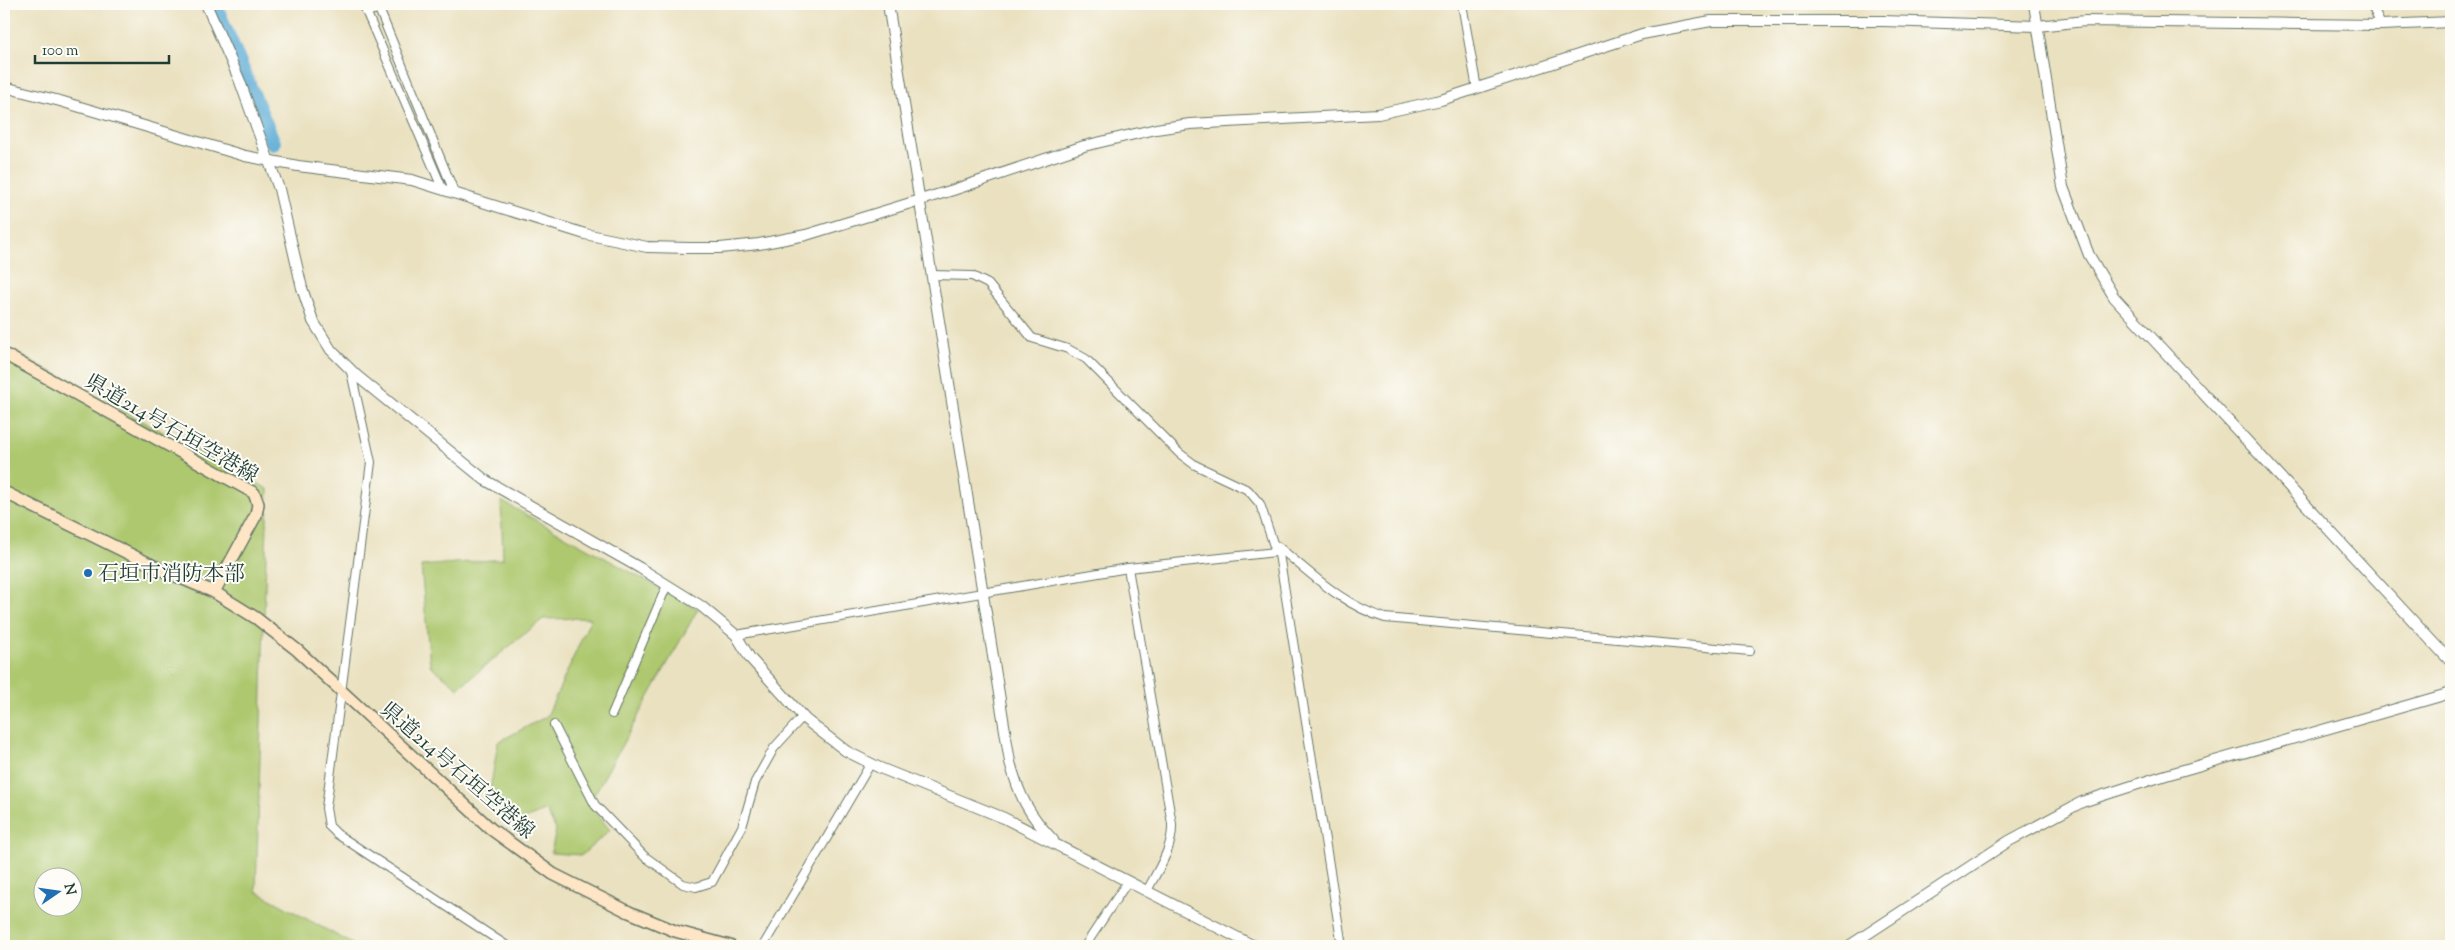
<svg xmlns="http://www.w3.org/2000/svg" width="2455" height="950" font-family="'Sorts Mill Goudy','Noto Serif JP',serif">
<rect width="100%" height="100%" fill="#fdfcf7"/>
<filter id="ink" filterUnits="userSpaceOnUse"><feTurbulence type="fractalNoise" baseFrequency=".02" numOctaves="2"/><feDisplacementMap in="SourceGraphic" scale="10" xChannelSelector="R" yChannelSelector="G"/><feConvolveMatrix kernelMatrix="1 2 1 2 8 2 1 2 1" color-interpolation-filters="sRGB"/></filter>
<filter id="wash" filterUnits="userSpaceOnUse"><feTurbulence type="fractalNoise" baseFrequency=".0096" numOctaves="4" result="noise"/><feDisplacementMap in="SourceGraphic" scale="20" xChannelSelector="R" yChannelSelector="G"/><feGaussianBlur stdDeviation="1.12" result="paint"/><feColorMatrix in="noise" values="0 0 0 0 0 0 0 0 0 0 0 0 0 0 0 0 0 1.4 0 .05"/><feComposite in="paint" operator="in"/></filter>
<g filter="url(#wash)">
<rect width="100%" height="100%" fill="#eae1c0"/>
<!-- green -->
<g fill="#adc86e" stroke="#668251" fill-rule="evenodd">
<path d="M4 346 268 489 256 891 356 946H4ZM42 878H72V908H42Z"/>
<polygon points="501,501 698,609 589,804 610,830 582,855 551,853 556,830 546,810 516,823 490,791 498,742 547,716 591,618 543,619 458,688 430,665 421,566 503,559"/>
</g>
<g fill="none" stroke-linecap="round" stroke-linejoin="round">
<!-- river -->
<polyline stroke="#5babd5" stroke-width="16" points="214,4 273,143"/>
</g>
</g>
<g filter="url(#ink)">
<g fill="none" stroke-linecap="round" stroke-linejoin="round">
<!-- minor casing -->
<g stroke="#667665" stroke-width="10">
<g id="minor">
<polyline points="363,4 443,190"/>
<polyline points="377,4 455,194"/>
<polyline points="1462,4 1477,89"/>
<polyline points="2371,4 2381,25"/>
<polyline points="366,12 397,4"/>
<polyline points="932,275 972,276 988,284 1032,338 1068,349 1086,359 1179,453 1195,465 1248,490 1260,504 1276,552"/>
<polyline points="351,372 371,462 326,808 329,826 337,834 507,946"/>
<path d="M1277 546C1311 573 1342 605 1385 618L1750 651"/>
<polyline points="1278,548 1342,946"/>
<path d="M1128 568 1172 824C1173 849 1158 869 1147 891"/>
<polyline points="736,635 1128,568 1276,552"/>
<polyline points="612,714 667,585"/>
<polyline points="554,725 595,805 644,856 683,884 696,887 712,882 742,827 755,782 774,748 803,716"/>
<polyline points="763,946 871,763"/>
<polyline points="1085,946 1128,881"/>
</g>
</g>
<!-- tertiary casing -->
<g stroke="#667665" stroke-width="12">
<g id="tertiary">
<polyline points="206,4 239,79 279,189 302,288 313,321 331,350 357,376 485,480 640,568 701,606 736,635 750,658 806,720 846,751 880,768 1004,818 1254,946"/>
<path d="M888 4 1010 762C1019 796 1029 815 1053 840"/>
<polyline points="2034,4 2063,187 2089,255 2114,297 2451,662"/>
<polyline points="4,87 60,101 245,156 298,166 412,180 585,234 647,247 689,248 720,248 759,244 806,235 953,190 1084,146 1156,129 1190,124 1378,114 1441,100 1642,34 1711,21 1883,21 2037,26 2085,21 2381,25 2451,22"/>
<polyline points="1849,946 2009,841 2082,802 2166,775 2451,693"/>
</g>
</g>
<!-- secondary casing -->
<g stroke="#667665" stroke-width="14">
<g id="secondary">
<polyline points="4,354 254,493 258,504 256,515 214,592"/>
<polyline points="4,492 162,570 214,592 256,618 297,650 491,829 553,874 629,912 675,931 730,946"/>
<polyline points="1252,946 1253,946"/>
</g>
</g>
<!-- minor -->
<use href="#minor" stroke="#fff" stroke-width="8"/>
<!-- tertiary -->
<use href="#tertiary" stroke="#fff" stroke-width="10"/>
<!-- secondary -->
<use href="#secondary" stroke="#fde5c5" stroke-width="11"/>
</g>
</g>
<!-- markers -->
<circle fill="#1f6fb2" stroke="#fdfcf7" stroke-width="2" cx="88" cy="573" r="5"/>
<g text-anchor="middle" stroke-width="4" stroke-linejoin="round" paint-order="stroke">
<!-- street labels -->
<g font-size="21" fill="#1f3d34" stroke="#fdfcf7">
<text transform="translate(172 428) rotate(30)" y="7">県道214号石垣空港線</text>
<text transform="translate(458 770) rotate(41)" y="7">県道214号石垣空港線</text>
</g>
<!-- poi labels -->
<g font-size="21" fill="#1f3d34" stroke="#fdfcf7" text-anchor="start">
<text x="98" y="580">石垣市消防本部</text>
</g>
</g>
<!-- margin -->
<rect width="2455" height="950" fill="none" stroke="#fdfcf7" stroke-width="20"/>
<!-- north arrow -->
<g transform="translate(58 892) rotate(77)"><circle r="24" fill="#fdfcf7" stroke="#a4b0a9"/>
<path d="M0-4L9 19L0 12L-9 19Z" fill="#1f6fb2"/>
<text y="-8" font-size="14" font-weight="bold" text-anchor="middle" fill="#1f3d34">N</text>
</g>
<!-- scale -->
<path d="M35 55v8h134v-8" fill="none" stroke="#1f3d34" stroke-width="2.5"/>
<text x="42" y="55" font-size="15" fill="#1f3d34" stroke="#fdfcf7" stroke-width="4" paint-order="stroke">100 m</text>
</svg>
